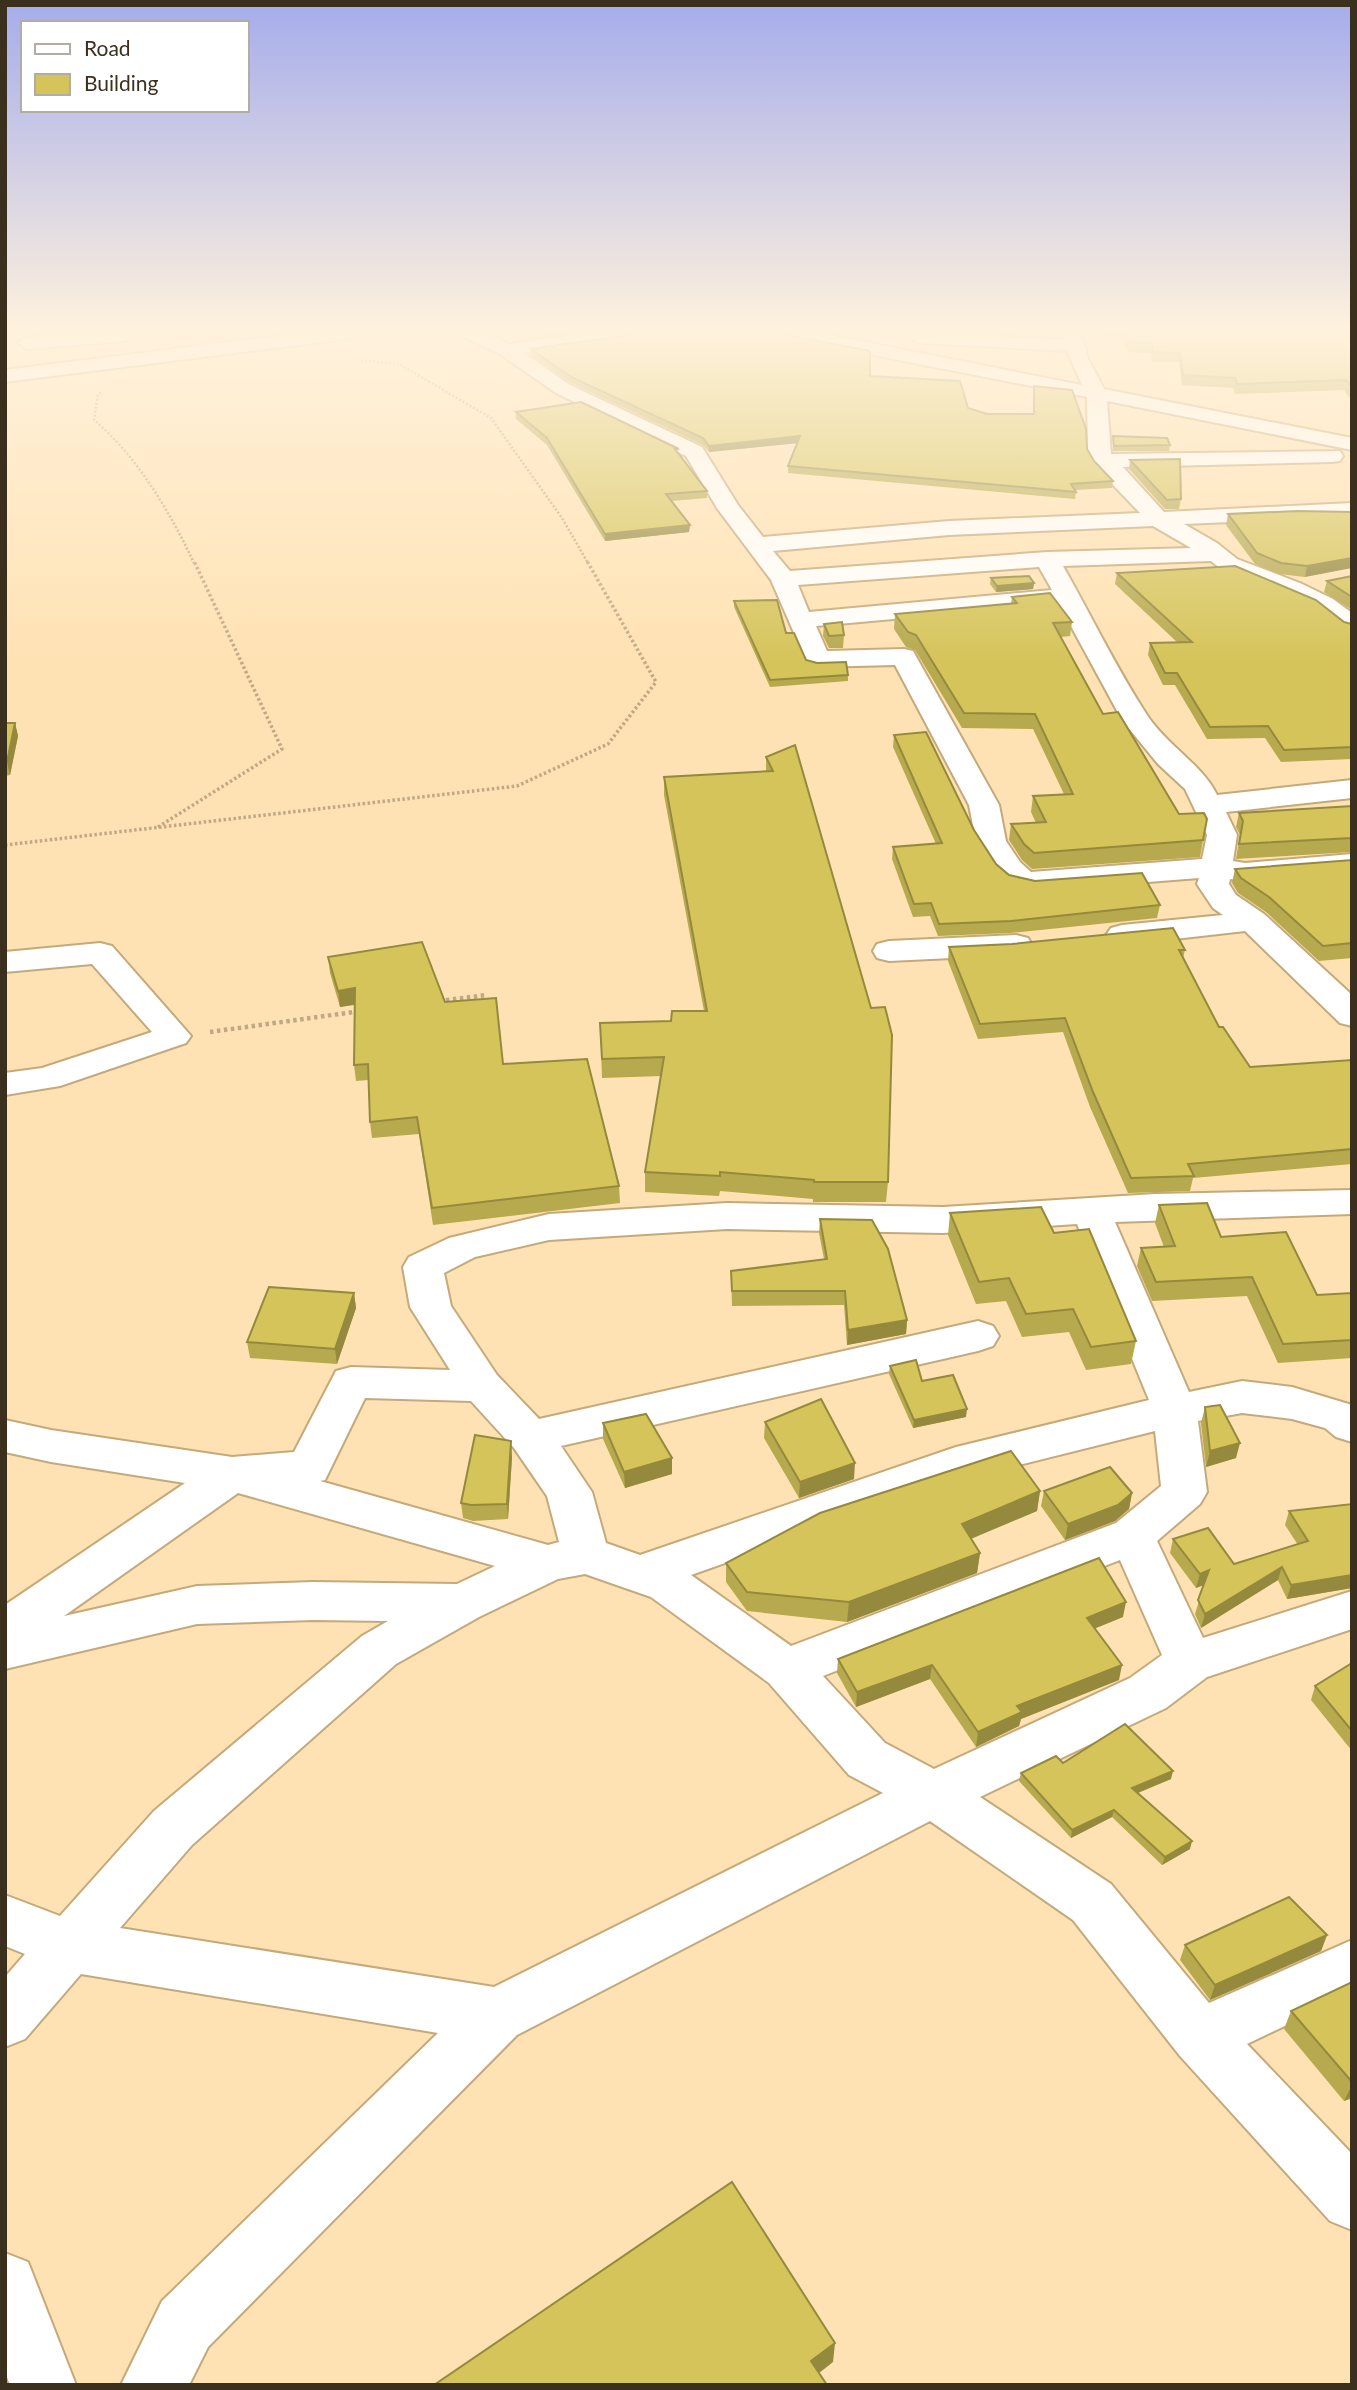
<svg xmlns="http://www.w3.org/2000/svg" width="1357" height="2390" font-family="Lato,sans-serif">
<rect width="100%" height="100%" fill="#ffe2b3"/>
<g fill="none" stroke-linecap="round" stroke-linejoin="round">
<!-- minor casing -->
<g stroke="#c4a97b" stroke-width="4">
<g id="minor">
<polygon points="327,330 379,330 370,336 5,382 5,370"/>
<path d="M455 330H479L509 344 606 330H652L643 336 524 353 570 385 702 447 738 505 763 537 949 521 1140 513 1095 466 1088 454 1087 397 777 336 768 330H804L1082 385 1067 351 919 343 910 337 919 331 1063 340 1059 330H1077L1085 346 1087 357 1104 389 1352 438V450L1107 401 1111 454 1340 451 1343 456 1340 461 1332 462 1123 467 1164 512 1352 503V517L1184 524 1217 543 1237 559 1300 583 1333 599 1352 613V634L1343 631 1315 609 1221 569 1211 561 1063 566C1091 615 1116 668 1147 715 1166 745 1202 764 1217 795L1352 780V798L1226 812 1237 835 1233 861 1245 863 1352 854V872L1245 881 1230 879 1229 884 1236 895 1264 914 1352 995V1026L1340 1023 1245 931 1122 945 1111 942 1106 935 1111 928 1122 925 1223 915 1213 908 1197 884 1199 878 1033 891 1009 886 997 875 976 841 969 805 895 665 817 667 808 665 771 580 717 508 686 456 556 393 500 354 457 334ZM1153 526 1191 548 1047 552 790 571 773 551 949 535ZM1039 567 1052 590 809 612 798 585ZM1059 604 1122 720 1158 764 1185 789 1207 835 1202 859 1031 872 1020 862 1006 841 999 805 913 651 904 649 827 651 816 626Z"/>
<polygon points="119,331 126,333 128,337 126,341 27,349 18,343 27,337"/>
<polygon points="1016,935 1028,938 1032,945 1028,952 1016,955 889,961 877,958 873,951 877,944 889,941"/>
<polygon points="100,943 112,946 191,1036 186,1043 60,1086 5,1095 5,1073 42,1068 152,1032 92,964 5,972 5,952"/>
<path d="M1352 1190V1214L1115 1222 1189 1392 1242 1381 1292 1387 1352 1405V1442L1336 1437 1325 1428 1292 1419 1242 1413 1198 1421 1207 1492 1200 1504 1157 1541 1203 1638 1352 1591V1629L1207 1677 1166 1708 980 1797 1111 1884 1209 2003 1352 1940V1994L1247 2044 1352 2154V2230L1330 2221 1180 2056 1073 1920 930 1821 517 2035 208 2347 189 2385H121L162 2301 438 2033 81 1974 25 2039 5 2047V1977L25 1954 5 1946V1895L60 1916 154 1811 362 1636 388 1621 313 1620 197 1624 5 1669V1605L185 1483 51 1462 5 1452V1420L51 1430 232 1457 294 1452 336 1371 351 1367 450 1370 410 1307 403 1267 409 1257 449 1238 549 1214 727 1203 943 1207 1155 1194ZM1077 1224 1149 1400 956 1447 640 1555 606 1543 592 1492 561 1446 978 1351 993 1346 999 1336 993 1326 978 1321 539 1419 497 1375 451 1306 444 1273 475 1257 549 1240 727 1229 943 1233ZM365 1398 471 1401 514 1448 547 1496 559 1542 548 1545 320 1481 325 1480ZM1155 1431 1161 1486 1116 1523 791 1646 691 1575 963 1479ZM238 1493 495 1566 457 1584 313 1582 197 1586 64 1616ZM1120 1560 1162 1655 1130 1678 934 1769 885 1743 823 1676ZM585 1574 651 1597 769 1683 849 1775 883 1793 494 1987 120 1928 192 1845 396 1664 479 1617 558 1579Z"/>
<polygon points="5,2253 28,2262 76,2385 10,2385 5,2372"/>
</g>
</g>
<!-- path-far2 -->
<g stroke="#bfa883" stroke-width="2.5" stroke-dasharray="2 2" stroke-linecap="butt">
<polyline points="357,360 399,364 491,418 562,518 588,563"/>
<path d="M101 393 98 394 94 420C137 456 170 512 194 563"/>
</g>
<!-- path-far1 -->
<g stroke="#bfa883" stroke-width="3.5" stroke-dasharray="2.5 2.5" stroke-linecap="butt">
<polyline points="158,827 282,749 194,561"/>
<polyline points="5,845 517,786 608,744 656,682 587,561"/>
</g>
<!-- path -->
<g stroke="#bfa883" stroke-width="4.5" stroke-dasharray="3.5 3.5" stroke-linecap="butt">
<polyline points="439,1001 487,995"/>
<polyline points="210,1032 361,1011"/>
</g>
<!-- minor -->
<use href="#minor" fill="#fff" fill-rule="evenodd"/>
</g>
<!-- wall -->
<g fill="#b7a94d">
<polygon points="537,330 589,330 548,336"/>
<polygon points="970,330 1058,330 1057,332 1040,331 1040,336 971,332"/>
<polygon points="1079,330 1352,330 1352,397 1349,397 1344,390 1235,394 1233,388 1182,385 1179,362 1152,362 1150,353 1128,352 1122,337 1082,334"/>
<polygon points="643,333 777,333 870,376 987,414 1034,414 1034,386 1087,449 1094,461 1113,481 1112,488 1075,490 1076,492 1075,499 788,473 788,466 797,443 709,452 703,445 571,383 531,355 531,349"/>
<polygon points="516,412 679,455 707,491 707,498 671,501 690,525 689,532 605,541 547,445 516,419"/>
<polygon points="1113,436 1170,445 1169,451 1113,451"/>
<polygon points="1130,460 1181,499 1179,509 1165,509 1129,469"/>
<polygon points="1352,512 1305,577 1279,574 1255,564 1226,525 1228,514"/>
<polygon points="1117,573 1344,622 1352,624 1352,759 1281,762 1265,738 1207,739 1175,685 1163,685 1148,655 1150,643 1178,643 1115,584"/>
<polygon points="1352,576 1352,610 1324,592 1327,581"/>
<polygon points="991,578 1034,583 1033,589 996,592 990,584"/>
<polygon points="1012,597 1072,622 1070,636 1061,637 1103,714 1179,814 1207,819 1200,857 1032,869 1022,860 1009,840 1011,824 1036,823 1031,812 1033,796 1064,794 1033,729 962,728 915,650 906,647 894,629 895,614 1011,604"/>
<polygon points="734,601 786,633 806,660 848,675 848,681 770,687 734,607"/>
<polygon points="824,624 844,635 843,648 829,648 823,636"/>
<polygon points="5,723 15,723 18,736 10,775 5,776"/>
<polygon points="894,735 974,830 996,864 1009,875 1160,905 1157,918 1010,933 938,936 930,916 913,917 892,859 893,847 936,844 893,747"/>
<polygon points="795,745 888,1182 886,1202 813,1202 813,1199 720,1191 719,1196 645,1192 645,1172 661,1076 602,1078 600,1023 671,1021 704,1011 664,795 664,777 766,772 766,757"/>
<polygon points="1352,806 1352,852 1236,859 1240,835 1236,827 1239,813"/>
<polygon points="1352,860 1352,958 1319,961 1266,912 1238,893 1232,883 1235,869"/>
<polygon points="949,947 1185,950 1183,958 1219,1027 1250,1067 1352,1060 1352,1164 1193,1178 1190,1191 1128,1193 1090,1107 1063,1032 978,1039 948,961"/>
<polygon points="328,957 445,1002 619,1186 620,1203 433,1225 419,1134 372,1138 370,1122 368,1080 356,1081 354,1065 355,1005 340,1007 330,973"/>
<polygon points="1159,1205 1221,1237 1317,1295 1352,1293 1352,1358 1278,1363 1247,1296 1152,1301 1137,1266 1141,1248 1164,1247 1155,1223"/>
<polygon points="950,1213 1054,1233 1136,1341 1131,1364 1086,1370 1069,1332 1022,1337 1006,1301 976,1304 948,1235"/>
<polygon points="820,1219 907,1320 906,1334 847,1345 844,1305 732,1306 731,1271 824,1259 819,1233"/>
<polygon points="354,1293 356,1308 337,1364 250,1358 247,1342"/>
<polygon points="890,1366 922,1381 966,1417 913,1428 889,1374"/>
<polygon points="1205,1407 1236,1458 1206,1467 1201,1423"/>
<polygon points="765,1422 854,1479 799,1498 764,1438"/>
<polygon points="603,1423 672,1458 672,1474 625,1488 603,1439"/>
<polygon points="512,1457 508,1519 473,1521 463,1518 461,1503"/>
<polygon points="1040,1491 1037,1511 971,1538 980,1553 977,1573 847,1622 747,1611 726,1582 726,1563"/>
<polygon points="1044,1491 1132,1493 1129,1509 1115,1521 1065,1540 1041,1506"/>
<polygon points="1352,1504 1352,1588 1287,1599 1278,1580 1201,1628 1195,1614 1204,1585 1196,1588 1170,1553 1173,1539 1234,1564 1298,1545 1285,1525 1289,1511"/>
<polygon points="1123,1617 1095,1628 1119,1680 1021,1719 1019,1726 976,1747 930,1679 856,1707 837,1673 838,1659"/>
<polygon points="1352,1663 1352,1751 1311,1700 1315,1686"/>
<polygon points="1063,1763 1171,1779 1138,1793 1190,1849 1162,1865 1112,1817 1071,1838 1019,1781 1021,1773"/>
<polygon points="1327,1935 1321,1951 1210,2000 1180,1960 1185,1945"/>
<polygon points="1352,1982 1352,2103 1349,2099 1344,2101 1284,2029 1291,2011"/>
</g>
<!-- shaded-wall -->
<g fill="#95893e">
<polygon points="548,330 589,330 548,336"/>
<polygon points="800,436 799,443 709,452 709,446"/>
<polygon points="690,525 689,532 605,541 605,534"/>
<polygon points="1352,558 1352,568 1305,577 1307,566"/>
<polygon points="1034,583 1033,589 996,592 997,586"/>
<polygon points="15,723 18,736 10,775 7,762"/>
<polygon points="355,988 357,1004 340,1007 338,991"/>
<polygon points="354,1293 356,1308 337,1364 335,1349"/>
<polygon points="907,1320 906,1334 847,1345 848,1330"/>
<polygon points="967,1409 966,1417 913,1428 914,1420"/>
<polygon points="511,1441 512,1457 508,1519 507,1504"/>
<polygon points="1240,1443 1236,1458 1206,1467 1210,1451"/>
<polygon points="672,1458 672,1474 625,1488 624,1472"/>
<polygon points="855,1463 854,1479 799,1498 800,1482"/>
<polygon points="1040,1491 1037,1511 959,1544 962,1524"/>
<polygon points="1132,1493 1129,1509 1115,1521 1065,1540 1068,1524"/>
<polygon points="980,1553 977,1573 847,1622 849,1602"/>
<polygon points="1282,1567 1278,1580 1201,1628 1205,1614"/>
<polygon points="1209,1570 1206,1584 1196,1588 1200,1574"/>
<polygon points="1352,1575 1352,1588 1287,1599 1291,1585"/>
<polygon points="1126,1602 1123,1617 1084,1633 1087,1618"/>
<polygon points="932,1665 930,1679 856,1707 857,1692"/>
<polygon points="1122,1665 1119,1680 1021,1719 1019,1726 976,1747 978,1732 1017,1706"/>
<polygon points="1173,1771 1171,1779 1130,1796 1132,1788"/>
<polygon points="1114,1810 1112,1817 1071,1838 1072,1830"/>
<polygon points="1192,1841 1190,1849 1162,1865 1165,1857"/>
<polygon points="1327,1935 1321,1951 1210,2000 1215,1985"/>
<polygon points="1352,2085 1352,2092 1349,2099 1344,2101"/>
<polygon points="835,2343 833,2362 809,2381 811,2361"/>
</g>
<!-- building -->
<g fill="#d5c459" stroke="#95893e" stroke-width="2">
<polygon points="648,330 772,330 777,333 870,351 870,376 960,381 968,408 987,414 1034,414 1034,386 1072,390 1086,429 1087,449 1094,461 1113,481 1071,484 1076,492 788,466 800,436 709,446 703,438 571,377 531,349 643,333"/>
<polygon points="1124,330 1352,330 1352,387 1346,380 1237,384 1235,378 1183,375 1180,353 1153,352 1152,343 1130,342"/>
<polygon points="581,402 679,449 675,449 707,491 666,494 690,525 605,534 547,438 516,412"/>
<polygon points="1113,436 1167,438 1170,445 1114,446"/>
<polygon points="1180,459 1181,499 1167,500 1130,460"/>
<polygon points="1297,511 1352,512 1352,558 1307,566 1281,563 1257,553 1228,514"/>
<polygon points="1235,566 1316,600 1344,622 1352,624 1352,747 1284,750 1268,726 1210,727 1177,673 1165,673 1150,643 1192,642 1117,573"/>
<polygon points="1029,576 1034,583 997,586 991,578"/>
<polygon points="1352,576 1352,597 1327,581"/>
<polygon points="1050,593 1072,622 1053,623 1103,714 1118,712 1179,814 1204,813 1207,819 1203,840 1034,853 1024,844 1011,824 1046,822 1033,796 1073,794 1035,714 964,713 916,635 908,632 895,614 1017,603 1012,597"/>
<polygon points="777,600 786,633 794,633 806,660 817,663 846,662 848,675 770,680 734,601"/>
<polygon points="842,622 844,635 829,636 824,624"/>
<polygon points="5,723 15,723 7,762 5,762"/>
<polygon points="926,732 974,830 996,864 1009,875 1035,881 1142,873 1160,905 1011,921 939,924 931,903 914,904 893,847 942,843 894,735"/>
<polygon points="795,745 871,1008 885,1007 892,1035 888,1182 814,1182 814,1180 720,1172 720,1176 645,1172 664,1057 602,1059 600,1023 671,1021 672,1011 707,1011 664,777 773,771 766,757"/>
<polygon points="1352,806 1352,838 1239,844 1243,821 1239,813"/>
<polygon points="1352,860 1352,943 1323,946 1269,897 1241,878 1235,869"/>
<polygon points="1173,928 1185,950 1179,950 1219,1027 1223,1027 1250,1067 1352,1060 1352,1149 1188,1164 1194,1176 1131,1178 1093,1092 1065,1018 980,1024 949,947 1012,944"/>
<polygon points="422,942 445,1002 496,998 503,1064 587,1059 619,1186 432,1208 417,1117 370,1122 368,1064 354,1065 355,988 338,991 328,957"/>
<polygon points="1207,1203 1221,1237 1286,1232 1317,1295 1352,1293 1352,1340 1283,1344 1252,1277 1156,1282 1141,1248 1175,1246 1159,1205"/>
<polygon points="1041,1207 1054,1233 1089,1229 1136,1341 1091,1347 1073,1309 1026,1314 1009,1278 979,1282 950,1213"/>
<polygon points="820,1219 872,1220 888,1249 907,1320 848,1330 845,1291 732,1291 731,1271 827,1259"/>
<polygon points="269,1287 354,1293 335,1349 247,1342"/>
<polygon points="916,1360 922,1381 953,1375 967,1409 914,1420 890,1366"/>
<polygon points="821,1399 855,1463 800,1482 765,1422"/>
<polygon points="1220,1405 1240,1443 1210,1451 1205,1407"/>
<polygon points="646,1414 672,1458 624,1472 603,1423"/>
<polygon points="475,1435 511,1441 507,1504 471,1505 461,1503"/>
<polygon points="1011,1451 1040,1491 962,1524 980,1553 849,1602 747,1592 726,1563 820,1513"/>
<polygon points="1110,1467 1132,1493 1118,1505 1068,1524 1044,1491"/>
<polygon points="1352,1504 1352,1575 1291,1585 1282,1567 1205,1614 1198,1600 1209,1570 1200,1574 1173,1539 1208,1528 1234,1564 1308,1541 1289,1511"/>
<polygon points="1099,1558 1126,1602 1087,1618 1122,1665 1017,1706 1022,1712 978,1732 932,1665 857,1692 838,1659"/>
<polygon points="1352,1663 1352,1731 1315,1686"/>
<polygon points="1125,1724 1173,1771 1132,1788 1192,1841 1165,1857 1114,1810 1072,1830 1021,1773 1056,1756 1063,1763"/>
<polygon points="1289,1897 1327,1935 1215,1985 1185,1945"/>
<polygon points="1352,1982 1352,2082 1291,2011"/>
<polygon points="732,2182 835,2343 811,2361 827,2385 434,2385"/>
</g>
<!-- sky -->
<linearGradient id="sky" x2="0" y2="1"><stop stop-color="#a5aceb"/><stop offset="0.5" stop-color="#fff2dd"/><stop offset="1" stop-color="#fff2dd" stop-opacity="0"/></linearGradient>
<rect width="1357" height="664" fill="url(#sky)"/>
<!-- border -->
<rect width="1357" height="2390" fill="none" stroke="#3b301e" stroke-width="14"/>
<!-- legend -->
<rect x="21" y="21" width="228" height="91" fill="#ffffff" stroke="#b1aca5" stroke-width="2"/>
<rect x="35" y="44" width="35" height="10" fill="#ffffff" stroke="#b1aca5" stroke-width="2"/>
<text x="84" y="56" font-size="21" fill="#3b301e">Road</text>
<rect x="35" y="74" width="35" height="21" fill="#d5c459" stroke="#b1aca5" stroke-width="2"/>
<text x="84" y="91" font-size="21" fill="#3b301e">Building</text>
</svg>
